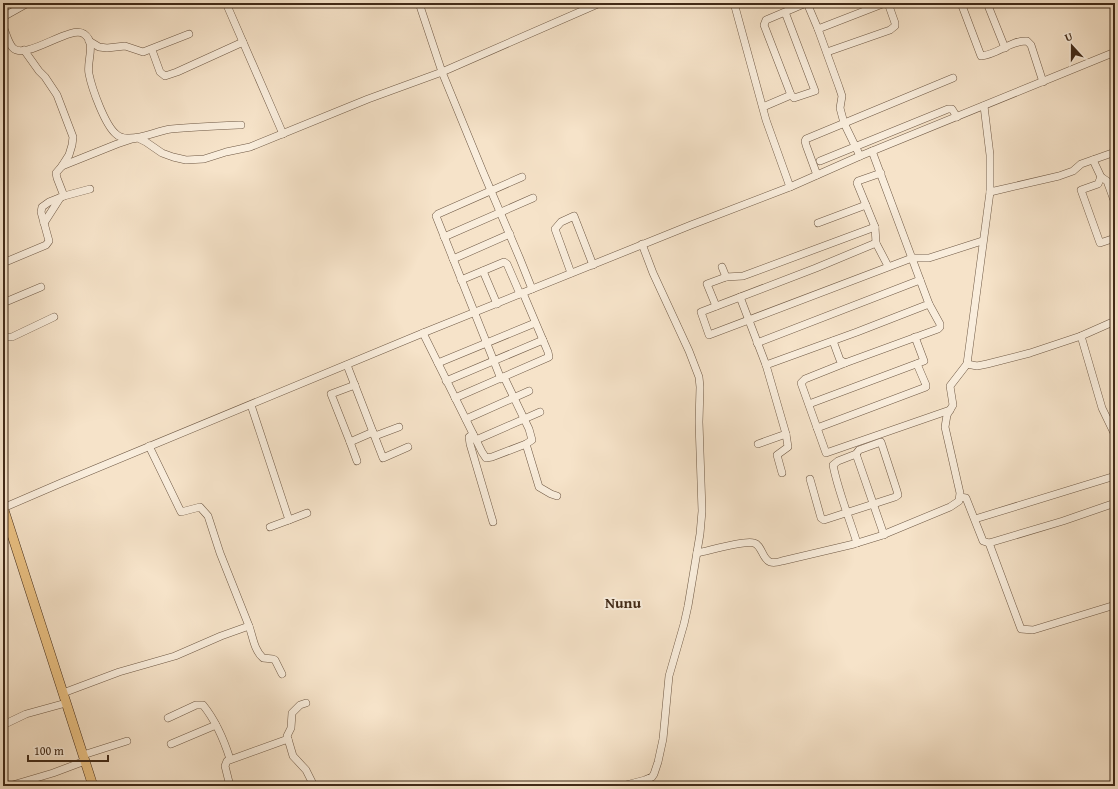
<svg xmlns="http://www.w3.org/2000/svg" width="1118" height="789" font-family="'Gentium Book Plus',serif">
<rect width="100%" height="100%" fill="#f6e3c9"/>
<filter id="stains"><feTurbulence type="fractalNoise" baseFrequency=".005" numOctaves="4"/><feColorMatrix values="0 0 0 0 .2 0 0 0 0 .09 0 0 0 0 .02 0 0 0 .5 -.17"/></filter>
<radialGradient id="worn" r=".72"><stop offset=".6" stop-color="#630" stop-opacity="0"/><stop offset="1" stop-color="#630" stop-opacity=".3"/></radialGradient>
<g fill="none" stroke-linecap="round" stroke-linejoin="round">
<!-- minor casing -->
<g stroke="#6e5844" stroke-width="8">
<g id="minor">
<polyline points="226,3 283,134"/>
<polyline points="734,3 766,120 790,187"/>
<polyline points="807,3 818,29 885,3"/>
<path d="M961 3 981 56C997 55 1011 40 1027 41L1031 45 1043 82"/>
<polyline points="987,3 1005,48"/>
<polyline points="1114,3 1115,7"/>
<polyline points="785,12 815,91 794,98 791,95 764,25 766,20 806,3"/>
<polyline points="3,17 28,3"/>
<path d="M3 26C6 33 8 43 13 48 26 61 71 24 84 34 97 43 86 62 89 74 92 89 105 125 116 134 119 137 123 138 127 138 143 139 156 131 171 129 194 127 218 126 241 125"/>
<polyline points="818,29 839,87 842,96 840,108 844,123 860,156"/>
<polyline points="89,41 99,47 107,48 125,46 143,52 189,34"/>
<polyline points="24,50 39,71 45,77 57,95 73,137 72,145 69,155 62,166"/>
<polyline points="152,50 160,72 165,76 177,72 243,42"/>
<polyline points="827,52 890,30 895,26 895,23 888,3"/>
<polyline points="763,107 791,95"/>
<polyline points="1093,160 1101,177 1107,181 1115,203"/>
<polyline points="820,161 948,109 952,109 957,117"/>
<polyline points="881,173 858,181 857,183 875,227 876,243 888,266"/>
<polyline points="817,175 806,145 805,141 806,139 953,78"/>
<polyline points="1101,177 1098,184 1081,190 1100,243 1115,238"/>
<polyline points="990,192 1059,176 1073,171 1081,164 1115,152"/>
<polyline points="64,196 90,189"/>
<polyline points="44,223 60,198"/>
<polyline points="818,223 866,205"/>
<polyline points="444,237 533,198"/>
<polyline points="876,243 816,268 701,312 709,335 912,258 929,258 982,241"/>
<polyline points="453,259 510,234"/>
<polyline points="3,263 46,245 49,241 41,212 42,207 49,202 64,196 57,178 56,173 62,166 117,144 132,139 138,138 146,142 162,153 173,157 186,160 204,159 226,152 250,147 368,99 442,72 419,3"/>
<polyline points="722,267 726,277"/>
<polyline points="483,271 497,304"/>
<polyline points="571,273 555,229 561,222 574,216 593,265"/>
<polyline points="461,280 504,262 507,264 520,294"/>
<polyline points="532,289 520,259 483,172 442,72 600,3"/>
<polyline points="740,297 766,365 786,434 788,447 777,455 782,473"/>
<polyline points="3,303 41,287"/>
<polyline points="716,306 707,284 726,277 743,276 875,227"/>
<polyline points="3,333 6,337 12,337 54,317"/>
<polyline points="423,333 482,452 486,458 492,457 526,444 532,440 529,429 504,377"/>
<polyline points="1081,336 1102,408 1115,435"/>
<polyline points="833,341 840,360 845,363 938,329 940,327 940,324 929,304"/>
<polyline points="757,343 920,280"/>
<polyline points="438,363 535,323"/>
<polyline points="845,363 805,379 801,383 826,453 950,410"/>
<polyline points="967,364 977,366 987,364 1030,353 1081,336 1115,321"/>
<polyline points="347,365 383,458 408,447"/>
<polyline points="766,365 857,332 929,304 872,151"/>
<polyline points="501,379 436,216 438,214 522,177"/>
<polyline points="446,381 543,340"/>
<polyline points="355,385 331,394 350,442 373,432"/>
<polyline points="455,398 549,357 548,352 523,293"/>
<polyline points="809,404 924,361 915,337"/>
<polyline points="251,405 289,520 270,527"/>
<polyline points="466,419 529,391"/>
<polyline points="817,428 926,387 926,385 917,364"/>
<polyline points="473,434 469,437 470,444 493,522"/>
<polyline points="375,436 399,427"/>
<polyline points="476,440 540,412"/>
<polyline points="350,442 357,461"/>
<polyline points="526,444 539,487 551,494 557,496"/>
<polyline points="758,444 786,434"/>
<polyline points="856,454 884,535"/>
<path d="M810 479 821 518 824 520 895 497 898 495 897 491 881 442 859 450 856 454 838 461 833 465C838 491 849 517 857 543"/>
<polyline points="960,497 966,498 983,541 989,543 1063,521 1115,503"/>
<polyline points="3,508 61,483 423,333 691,225 790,187 860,156 1115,52"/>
<polyline points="975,519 1115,476"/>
<polyline points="289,520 307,513"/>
<polyline points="989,543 1021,629 1033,630 1115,605"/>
<path d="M697 553C708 551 745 540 754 543 762 545 762 559 770 562 773 563 779 562 782 561L854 544 880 536 950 507 959 501 960 493 945 427 947 415 953 405 950 386 967 364 990 192V155L984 106"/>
<path d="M249 626C253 637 254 650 263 658L273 659 275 660 282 674"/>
<polyline points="63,693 119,672 175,656 221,636 249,626 220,553 208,516 200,507 181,512 149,446"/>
<path d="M168 718 196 705H203C216 721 224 740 230 759"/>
<polyline points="3,725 26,714 66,703"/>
<polyline points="288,739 287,736 291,728 292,713 300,705 306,703"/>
<polyline points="171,744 216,725"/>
<polyline points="83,755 127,741"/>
<polyline points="9,786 53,773 85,761"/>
<polyline points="230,786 225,766 227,761 288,739 293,756 306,770 314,786"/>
<polyline points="622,786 645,780 652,777 654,774 658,762 663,739 669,676 684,624 688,606 700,534 702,511 699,422 700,387 699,377 689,351 653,273 642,244"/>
</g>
</g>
<!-- major casing -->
<g stroke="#412a18" stroke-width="10">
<polyline id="major" points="3,507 93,786"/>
</g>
<!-- minor -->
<use href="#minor" stroke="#f9eddc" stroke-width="7"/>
<!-- major -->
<use href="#major" stroke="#ebc284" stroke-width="9"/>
</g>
<g text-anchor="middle" stroke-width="4" stroke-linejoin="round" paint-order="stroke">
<!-- quarter labels -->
<g font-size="15" font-weight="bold" fill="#412a18" stroke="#f9eddc">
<text x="623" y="608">Nunu</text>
</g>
</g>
<!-- margin -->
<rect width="1118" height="789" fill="none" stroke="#f6e3c9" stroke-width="16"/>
<rect x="4" y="4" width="1110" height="781" fill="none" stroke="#412a18" stroke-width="2"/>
<rect x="8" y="8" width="1102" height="773" fill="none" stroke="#412a18"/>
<!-- north arrow -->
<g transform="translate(1072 46) rotate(339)" stroke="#f9eddc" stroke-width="3" paint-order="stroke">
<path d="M0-3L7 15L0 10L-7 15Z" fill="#412a18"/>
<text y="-6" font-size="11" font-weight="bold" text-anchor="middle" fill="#412a18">U</text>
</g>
<!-- scale -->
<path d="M28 755v6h80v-6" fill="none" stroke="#412a18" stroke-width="2"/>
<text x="34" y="755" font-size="12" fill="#412a18" stroke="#f9eddc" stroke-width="3" paint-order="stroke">100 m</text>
<rect width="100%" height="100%" filter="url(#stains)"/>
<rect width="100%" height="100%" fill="url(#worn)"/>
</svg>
